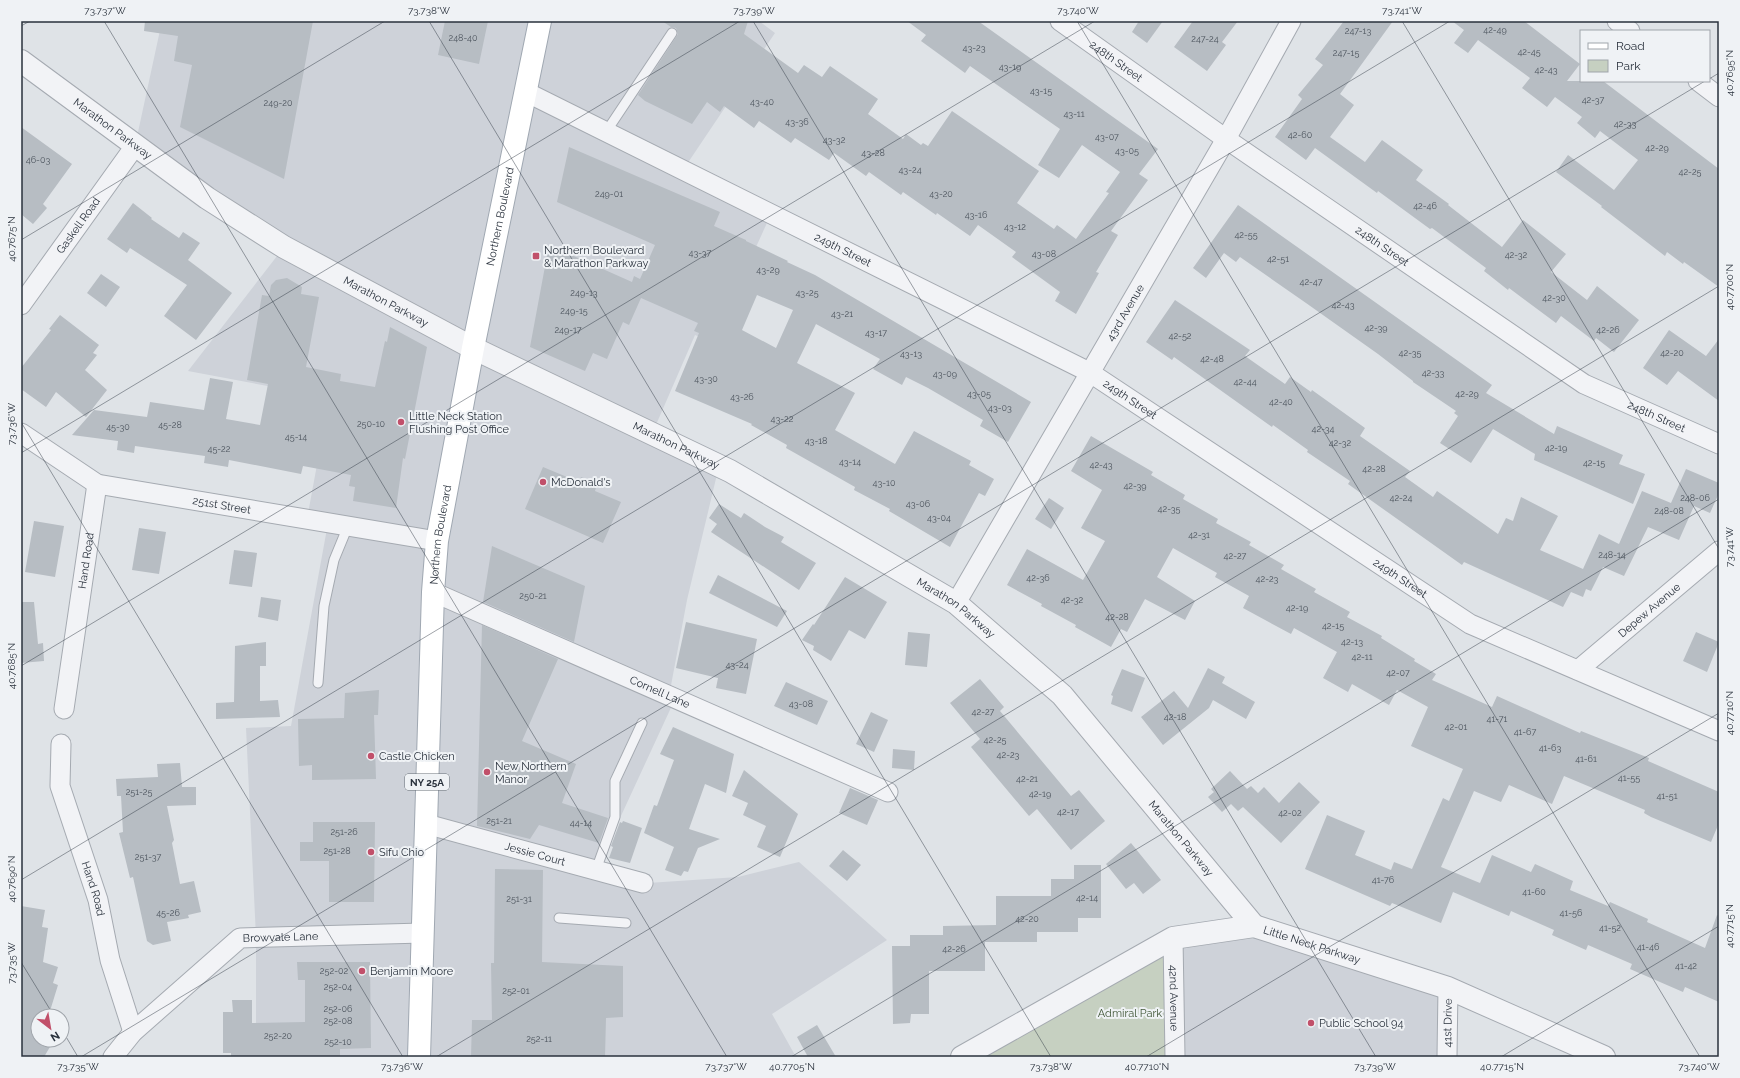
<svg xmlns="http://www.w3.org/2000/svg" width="1740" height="1078" font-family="Raleway,sans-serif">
<rect width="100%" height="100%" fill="#dfe3e7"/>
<!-- built -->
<g fill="#ced2d9">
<polygon points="162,21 759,21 775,33 683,170 771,214 721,324 707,340 695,335 652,434 719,466 687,600 669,696 675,699 596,870 648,883 738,877 799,862 887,940 772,1014 796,1057 256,1057 256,937 246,728 291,726 328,523 307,519 328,405 316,395 188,371 284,247 135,146"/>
<polygon points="1254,926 1448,988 1447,1057 1175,1057 1173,938"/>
</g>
<!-- green -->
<polygon fill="#c6d0c1" points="1173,938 1175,1057 962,1057"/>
<!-- building -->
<g fill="#b7bdc3" fill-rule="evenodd">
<polygon points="145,21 313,21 284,179 180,127 192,65 174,61 178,36 144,31"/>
<polygon points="445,21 488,21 479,64 438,55"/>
<polygon points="662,21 748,21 744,34 798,73 804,65 822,77 830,66 878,99 868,114 903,139 906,134 921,145 923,143 928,146 952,111 1039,171 1017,203 1054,229 1057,225 1076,239 1109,193 1106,192 1120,172 1082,145 1059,178 1038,165 1060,129 970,66 965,73 921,41 926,35 907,21 978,21 1158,149 1139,174 1148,180 1111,231 1118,235 1096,272 1099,273 1076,314 1055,301 1060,292 1012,257 1016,252 978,225 970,236 937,213 936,215 903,192 901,195 869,172 866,176 834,153 829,160 795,138 791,143 759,121 754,128 724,106 720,112 707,102 692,124 645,101 638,95 678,34 676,28 671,27"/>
<polygon points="1139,21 1163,21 1147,43 1132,32"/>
<polygon points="1193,21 1238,21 1222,42 1226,45 1207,71 1174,47"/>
<polygon points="1344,21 1393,21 1340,94 1354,105 1330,137 1365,162 1382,140 1423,170 1416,180 1449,204 1448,205 1502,247 1523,220 1566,254 1551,272 1587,300 1597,286 1639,320 1614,352 1596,338 1594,341 1561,316 1556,323 1509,288 1508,290 1484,271 1486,268 1432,228 1430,229 1378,191 1377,193 1315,148 1306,160 1275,137 1302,99 1298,95 1323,65 1315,59"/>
<polygon points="1452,21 1524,21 1580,64 1567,81 1603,81 1719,169 1719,287 1684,262 1683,264 1667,252 1665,256 1601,207 1602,206 1556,172 1568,155 1614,190 1638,160 1600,131 1595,138 1577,123 1582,117 1555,97 1547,107 1522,88 1530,78 1478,40 1468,53 1454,43 1464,30"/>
<polygon points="21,127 72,164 43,204 47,208 33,224 21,214"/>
<path d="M569 147 720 212 714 226 746 240V241L788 261 787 262 815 275 1031 402 1008 442 980 426 983 420 928 388 906 377 902 385 873 369 880 359 816 324 797 363 855 393 835 430 895 464 914 431 971 461 969 465 994 479 985 496 979 493 950 547 889 511 890 509 854 490 855 487 786 448 787 445 751 425 752 424 675 391 699 333 694 331 698 323 641 298 629 325 623 322 607 359 593 353 585 371 530 347 549 245 632 282 634 276 640 279 655 245 557 202ZM757 295 793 310 776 348 742 330Z"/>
<polygon points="133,203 152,218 151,219 179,238 183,232 200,243 188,260 232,293 196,340 164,316 187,285 130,248 127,253 107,239"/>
<polygon points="1238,205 1492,385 1486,393 1554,434 1557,426 1623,455 1619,464 1645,474 1633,504 1534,460 1535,454 1493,429 1471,463 1440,443 1458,416 1454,413 1456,411 1413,382 1413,381 1378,354 1306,303 1240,257 1236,262 1224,253 1206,278 1193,268"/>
<polygon points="101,274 120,287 106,307 87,293"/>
<polygon points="287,278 302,287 301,294 319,297 306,367 341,374 340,381 375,387 385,341 387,342 390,327 427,347 405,459 403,458 396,508 353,501 355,487 349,486 351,475 303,466 301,474 229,460 228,467 204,463 205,456 135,446 134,453 117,450 118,441 72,435 94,410 147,417 150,402 204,410 210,378 233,382 226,419 260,425 268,384 247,380 262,295 269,296 271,285 276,280"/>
<polygon points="1175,300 1250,350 1245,356 1285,384 1290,377 1311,392 1312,390 1365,428 1360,436 1410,471 1405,477 1433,497 1437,491 1498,534 1506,518 1513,521 1521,497 1558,516 1540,550 1583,569 1599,534 1619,544 1642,491 1671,503 1686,469 1719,483 1719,493 1710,513 1694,506 1679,540 1648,527 1624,576 1603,567 1591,591 1586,589 1583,597 1571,592 1563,607 1464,562 1462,565 1348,484 1350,481 1307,452 1308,450 1273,425 1272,427 1174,357 1172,360 1146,342"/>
<polygon points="60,315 99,345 93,353 97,355 85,370 107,390 86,417 56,392 46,407 21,389 21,368 51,330 49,329"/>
<polygon points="1669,330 1706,356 1719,339 1719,401 1678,371 1667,385 1643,368"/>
<polygon points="1091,436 1153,472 1151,475 1185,495 1183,499 1218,519 1216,523 1251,542 1249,545 1284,565 1281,569 1316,589 1314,592 1350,612 1347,617 1382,636 1381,638 1415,659 1414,661 1436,674 1432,680 1492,707 1497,696 1580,733 1581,731 1649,758 1648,761 1719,792 1719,823 1711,842 1651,817 1644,813 1645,810 1564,776 1552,804 1509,785 1501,802 1474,791 1441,867 1480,883 1492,855 1531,872 1535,864 1573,881 1570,890 1608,906 1610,902 1648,919 1647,922 1705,948 1717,915 1719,916 1719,1002 1685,987 1683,992 1630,969 1632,964 1588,945 1586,950 1552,935 1554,930 1511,911 1509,916 1453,892 1441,923 1392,903 1390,906 1305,869 1327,815 1365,831 1355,855 1391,870 1394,862 1412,869 1443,798 1449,801 1463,769 1411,746 1428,707 1397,690 1389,705 1352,684 1348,692 1323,678 1337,652 1294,628 1291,634 1243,608 1249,596 1215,577 1217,573 1173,548 1157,577 1195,601 1185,620 1145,599 1127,632 1121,629 1111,647 1075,627 1076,625 1041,606 1042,604 1007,585 1027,549 1083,580 1105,541 1081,528 1102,490 1071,471"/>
<polygon points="543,467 579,482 581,477 597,484 595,491 621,502 603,543 525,509"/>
<polygon points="1049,498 1064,508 1051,529 1035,519"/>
<polygon points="719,504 741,518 744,513 765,527 784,537 781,542 816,563 799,590 711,532 717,524 709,518"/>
<polygon points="34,521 64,526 55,577 25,572"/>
<polygon points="139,528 166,532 159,574 132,570"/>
<polygon points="492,546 585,586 574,642 483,602"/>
<polygon points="234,550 257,553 252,587 229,584"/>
<polygon points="718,575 787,611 777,627 709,593"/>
<polygon points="845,577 887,602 865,639 849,630 831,661 813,650 814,646 802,640 813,624 814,625"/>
<polygon points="261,597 281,600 278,621 258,617"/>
<polygon points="21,602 34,602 38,644 43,643 44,661 21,663"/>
<polygon points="686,622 757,639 746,694 716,688 718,678 676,668"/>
<polygon points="482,625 558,659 522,741 576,764 562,803 608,818 599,843 539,825 530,839 477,826"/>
<polygon points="908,632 930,634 927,667 905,665"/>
<polygon points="1696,632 1719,642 1707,672 1683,661"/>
<polygon points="266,642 266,666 260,666 260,701 278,700 280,717 216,719 216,703 234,702 235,646"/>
<polygon points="1208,668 1225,677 1222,683 1255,702 1246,719 1213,700 1209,708 1163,745 1141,717 1174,691 1188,708"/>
<polygon points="1122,669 1145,678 1132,712 1111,704 1113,696 1111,695"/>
<polygon points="980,679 1004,707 1000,711 1071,796 1079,790 1105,821 1071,850 1037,809 1029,816 971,747 980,739 950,703"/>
<polygon points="786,682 828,701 817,725 774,706"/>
<polygon points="379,690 378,715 374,715 376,779 312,780 312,765 299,766 298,719 344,718 345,693"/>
<polygon points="871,712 888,720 874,752 856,744"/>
<polygon points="673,727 734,754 726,793 705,784 689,829 720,839 698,848 688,872 684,871 681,876 665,870 674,847 644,833 654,805 657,806 674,760 660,754"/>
<polygon points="893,749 915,751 914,770 892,768"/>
<polygon points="180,763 182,787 196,787 196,805 167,806 174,840 172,843 180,884 194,881 201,912 188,915 189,918 167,922 171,941 153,945 147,941 133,877 130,878 119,833 123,832 121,796 117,796 116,779 158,777 157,764"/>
<polygon points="744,770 798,814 780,857 757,847 766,826 743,815 748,803 732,796"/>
<polygon points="1230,771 1247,789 1251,786 1258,793 1264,787 1279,803 1299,782 1320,802 1281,843 1243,807 1238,811 1231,804 1222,812 1208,797 1214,792 1211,789"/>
<polygon points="850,788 878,800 867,825 839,813"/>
<polygon points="623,821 642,828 630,863 609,858 613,847 611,846 620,822 622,823"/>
<polygon points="313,822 375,822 374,902 329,902 329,861 300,861 300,842 313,842"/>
<polygon points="1131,843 1161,880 1143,894 1134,883 1126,889 1106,864"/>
<polygon points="843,850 861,865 847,881 829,866"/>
<polygon points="1074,865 1101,865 1101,918 1078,918 1078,932 1037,932 1037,942 985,942 985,971 929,971 929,1014 911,1014 910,1023 893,1024 892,946 910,946 910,935 943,935 943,926 996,925 996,896 1051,896 1051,879 1074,879"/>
<polygon points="495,869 543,870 542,962 623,966 623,1017 606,1018 605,1057 471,1057 472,1020 492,1020 491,963 494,963"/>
<polygon points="21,906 45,910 42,927 48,928 43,962 58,967 53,983 58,985 50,1011 58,1016 38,1016 38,1040 54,1040 44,1057 21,1057"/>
<polygon points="297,962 370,962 371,1048 340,1049 340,1057 231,1057 231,1053 223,1053 223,1012 233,1012 232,1000 252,1000 252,1023 305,1022 305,980 298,980"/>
<polygon points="817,1025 836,1057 808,1057 797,1037"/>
</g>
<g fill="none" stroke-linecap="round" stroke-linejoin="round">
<!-- service casing -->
<g stroke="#a5aab1" stroke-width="11">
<g id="service">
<polyline points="606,132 672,33"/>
<polyline points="318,683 324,606 334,560 348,526"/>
<polyline points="596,870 615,817 615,781 642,723"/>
<polyline points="559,918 626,923"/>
</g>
</g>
<!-- minor casing -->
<g stroke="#a5aab1" stroke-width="21">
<g id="minor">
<path id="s1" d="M1060 21 1226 139 1584 384 1719 444"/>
<polyline points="1617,21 1630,31"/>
<polyline points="1698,81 1719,97"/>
<path id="s2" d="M526 92 1089 372 1470 624 1719 731"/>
<path id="s3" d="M21 305 135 146"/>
<path id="s4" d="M21 433 97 484 437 541"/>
<path id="s5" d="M433 592 888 792"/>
<path id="s6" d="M956 603 1226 139 1291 21"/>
<path id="s7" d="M1578 670 1719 551"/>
<path id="s8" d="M64 709 97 484"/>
<path id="s9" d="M61 744 60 786 98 900 110 960 133 1032"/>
<path id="s10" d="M426 824 643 883"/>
<path id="s11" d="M1173 938 1175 1057"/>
<path id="s12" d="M113 1057 133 1032 240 938 423 933"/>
<path id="s13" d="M1447 1057 1448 988"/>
</g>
</g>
<!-- tertiary casing -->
<g stroke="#a5aab1" stroke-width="24">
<g id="tertiary">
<path id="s14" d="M21 61 207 198 284 247 473 348 730 471 956 603 1062 695 1254 926"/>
<path id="s15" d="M962 1057 1173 938 1254 926 1448 988 1604 1057"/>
</g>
</g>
<!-- primary casing -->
<g stroke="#a0a8b2" stroke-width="24">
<g id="primary">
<path id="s16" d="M419 1057 433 592 437 541 473 348 540 21"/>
</g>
</g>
<!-- service -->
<use href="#service" stroke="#f2f3f6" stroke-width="9"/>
<!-- minor -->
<use href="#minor" stroke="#f2f3f6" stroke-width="19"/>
<!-- tertiary -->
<use href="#tertiary" stroke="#f2f3f6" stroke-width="22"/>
<!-- primary -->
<use href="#primary" stroke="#fff" stroke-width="22"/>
</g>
<!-- ticks -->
<path fill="none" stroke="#2a323d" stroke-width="1" stroke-opacity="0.45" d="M104 21 727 1057M429 21 1051 1057M753 21 1376 1057M1077 21 1700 1057M1402 21 1719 549M21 26 30 21M1709 79 1719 73M21 240 385 21M21 422 403 1057M21 453 740 21M21 666 1095 21M21 880 1450 21M21 962 54 1016M62 1030 78 1057M81 1057 1705 81M436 1057 1719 286M791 1057 1719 499M1146 1057 1719 713M1501 1057 1719 926"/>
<!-- markers -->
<g fill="#c1506a" stroke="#eff2f5" stroke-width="1.5">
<rect x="532" y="252" width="8" height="8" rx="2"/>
<circle cx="401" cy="422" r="4"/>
<circle cx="543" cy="482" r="4"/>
<circle cx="371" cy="756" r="4"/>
<circle cx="487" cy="772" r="4"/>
<circle cx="371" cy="852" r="4"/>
<circle cx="362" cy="971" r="4"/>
<circle cx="1311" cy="1023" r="4"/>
</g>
<g text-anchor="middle" stroke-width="4" stroke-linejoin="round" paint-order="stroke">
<!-- number labels -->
<g font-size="9" fill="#4d555e">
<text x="1495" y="33">42-49</text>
<text x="1358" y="34">247-13</text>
<text x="463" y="41">248-40</text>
<text x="1205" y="42">247-24</text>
<text x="974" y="51">43-23</text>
<text x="1529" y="55">42-45</text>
<text x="1346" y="56">247-15</text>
<text x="1010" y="70">43-19</text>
<text x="1546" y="73">42-43</text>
<text x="1041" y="94">43-15</text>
<text x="1593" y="103">42-37</text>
<text x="762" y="105">43-40</text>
<text x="278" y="106">249-20</text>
<text x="1074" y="117">43-11</text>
<text x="797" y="125">43-36</text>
<text x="1625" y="127">42-33</text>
<text x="1300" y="138">42-60</text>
<text x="1107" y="140">43-07</text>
<text x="834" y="143">43-32</text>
<text x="1657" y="151">42-29</text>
<text x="1127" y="154">43-05</text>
<text x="873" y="156">43-28</text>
<text x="38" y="163">46-03</text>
<text x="910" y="173">43-24</text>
<text x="1690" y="175">42-25</text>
<text x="609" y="197">249-01</text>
<text x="941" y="197">43-20</text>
<text x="1425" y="209">42-46</text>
<text x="976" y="218">43-16</text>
<text x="1015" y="230">43-12</text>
<text x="1246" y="238">42-55</text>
<text x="700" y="256">43-37</text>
<text x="1044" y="257">43-08</text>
<text x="1516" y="258">42-32</text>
<text x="1278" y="262">42-51</text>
<text x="768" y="273">43-29</text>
<text x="1311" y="285">42-47</text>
<text x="584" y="296">249-13</text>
<text x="807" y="296">43-25</text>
<text x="1554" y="301">42-30</text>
<text x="1343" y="308">42-43</text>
<text x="574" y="314">249-15</text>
<text x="842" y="317">43-21</text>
<text x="1376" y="331">42-39</text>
<text x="568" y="333">249-17</text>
<text x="1608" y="333">42-26</text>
<text x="876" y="336">43-17</text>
<text x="1180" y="339">42-52</text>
<text x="1410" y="356">42-35</text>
<text x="1672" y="356">42-20</text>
<text x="911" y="357">43-13</text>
<text x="1212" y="362">42-48</text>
<text x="1433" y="376">42-33</text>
<text x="945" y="377">43-09</text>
<text x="706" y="382">43-30</text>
<text x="1245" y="385">42-44</text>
<text x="979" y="397">43-05</text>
<text x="1467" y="397">42-29</text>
<text x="742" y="400">43-26</text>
<text x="1281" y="405">42-40</text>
<text x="1000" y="411">43-03</text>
<text x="782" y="422">43-22</text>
<text x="371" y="427">250-10</text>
<text x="170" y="428">45-28</text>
<text x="118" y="430">45-30</text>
<text x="1323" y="432">42-34</text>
<text x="296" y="440">45-14</text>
<text x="816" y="444">43-18</text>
<text x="1340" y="446">42-32</text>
<text x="1556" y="451">42-19</text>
<text x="219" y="452">45-22</text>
<text x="850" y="465">43-14</text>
<text x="1594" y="466">42-15</text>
<text x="1101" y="468">42-43</text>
<text x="1374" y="472">42-28</text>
<text x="884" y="486">43-10</text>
<text x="1135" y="489">42-39</text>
<text x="1401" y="501">42-24</text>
<text x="1695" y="501">248-06</text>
<text x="918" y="507">43-06</text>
<text x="1169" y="512">42-35</text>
<text x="1669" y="514">248-08</text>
<text x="939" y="521">43-04</text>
<text x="1199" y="538">42-31</text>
<text x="1612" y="558">248-14</text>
<text x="1235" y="559">42-27</text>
<text x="1038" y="581">42-36</text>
<text x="1267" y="582">42-23</text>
<text x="533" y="599">250-21</text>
<text x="1072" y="603">42-32</text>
<text x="1297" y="611">42-19</text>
<text x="1117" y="620">42-28</text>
<text x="1333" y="629">42-15</text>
<text x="1352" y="645">42-13</text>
<text x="1362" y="660">42-11</text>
<text x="737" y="668">43-24</text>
<text x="1398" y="676">42-07</text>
<text x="801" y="707">43-08</text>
<text x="983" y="715">42-27</text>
<text x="1175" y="720">42-18</text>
<text x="1497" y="722">41-71</text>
<text x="1456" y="730">42-01</text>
<text x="1525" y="735">41-67</text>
<text x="995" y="743">42-25</text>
<text x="1550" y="751">41-63</text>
<text x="1008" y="758">42-23</text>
<text x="1586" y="762">41-61</text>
<text x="1629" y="781">41-55</text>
<text x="1027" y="782">42-21</text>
<text x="139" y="795">251-25</text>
<text x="1040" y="797">42-19</text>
<text x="1667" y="799">41-51</text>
<text x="1068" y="815">42-17</text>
<text x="1290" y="816">42-02</text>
<text x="499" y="824">251-21</text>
<text x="581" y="826">44-14</text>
<text x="344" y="835">251-26</text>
<text x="337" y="854">251-28</text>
<text x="148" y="860">251-37</text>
<text x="1383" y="883">41-76</text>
<text x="1534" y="895">41-60</text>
<text x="1087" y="901">42-14</text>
<text x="519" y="902">251-31</text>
<text x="168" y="916">45-26</text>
<text x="1571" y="916">41-56</text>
<text x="1027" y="922">42-20</text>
<text x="1610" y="931">41-52</text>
<text x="1648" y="950">41-46</text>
<text x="954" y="952">42-26</text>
<text x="1686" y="969">41-42</text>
<text x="334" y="974">252-02</text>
<text x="338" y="990">252-04</text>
<text x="516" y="994">252-01</text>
<text x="338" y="1012">252-06</text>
<text x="338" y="1024">252-08</text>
<text x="278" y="1039">252-20</text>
<text x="539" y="1042">252-11</text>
<text x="338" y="1045">252-10</text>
</g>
<!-- shield labels -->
<rect fill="#eff2f5" stroke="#656c74" stroke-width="1" x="405" y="774" width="44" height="16" rx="3"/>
<g font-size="10" font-weight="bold" fill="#2a323d">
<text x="427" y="786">NY 25A</text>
</g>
<!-- street labels -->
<g font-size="11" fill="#2a323d" stroke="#eff2f5">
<text dy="4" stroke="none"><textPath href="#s1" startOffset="69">248th Street</textPath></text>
<text dy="4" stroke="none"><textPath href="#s14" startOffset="114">Marathon Parkway</textPath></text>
<text dy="4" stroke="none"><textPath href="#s16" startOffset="847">Northern Boulevard</textPath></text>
<text dy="4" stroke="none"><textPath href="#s3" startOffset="98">Gaskell Road</textPath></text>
<text dy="4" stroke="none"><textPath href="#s1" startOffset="393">248th Street</textPath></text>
<text dy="4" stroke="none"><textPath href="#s2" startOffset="354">249th Street</textPath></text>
<text dy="4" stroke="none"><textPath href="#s14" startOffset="438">Marathon Parkway</textPath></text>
<text dy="4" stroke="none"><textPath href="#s6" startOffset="336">43rd Avenue</textPath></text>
<text dy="4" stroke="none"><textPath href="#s2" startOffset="678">249th Street</textPath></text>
<text dy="4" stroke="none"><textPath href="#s1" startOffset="717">248th Street</textPath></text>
<text dy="4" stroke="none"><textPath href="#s14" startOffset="762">Marathon Parkway</textPath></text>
<text dy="4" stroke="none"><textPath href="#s4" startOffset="218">251st Street</textPath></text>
<text dy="4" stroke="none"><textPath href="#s16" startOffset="523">Northern Boulevard</textPath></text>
<text dy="4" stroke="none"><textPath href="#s8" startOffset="150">Hand Road</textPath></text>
<text dy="4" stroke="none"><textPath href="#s2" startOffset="1002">249th Street</textPath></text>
<text dy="4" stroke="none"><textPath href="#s14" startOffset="1086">Marathon Parkway</textPath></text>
<text dy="4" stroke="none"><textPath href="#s7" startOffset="93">Depew Avenue</textPath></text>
<text dy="4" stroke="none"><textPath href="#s5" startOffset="248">Cornell Lane</textPath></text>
<text dy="4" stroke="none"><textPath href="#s14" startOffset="1410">Marathon Parkway</textPath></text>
<text dy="4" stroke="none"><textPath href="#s10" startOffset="113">Jessie Court</textPath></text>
<text dy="4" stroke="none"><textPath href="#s9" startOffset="150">Hand Road</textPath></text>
<text dy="4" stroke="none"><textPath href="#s12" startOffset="215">Browvale Lane</textPath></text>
<text dy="4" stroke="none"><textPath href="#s15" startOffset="385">Little Neck Parkway</textPath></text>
<text dy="4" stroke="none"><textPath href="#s11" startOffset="60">42nd Avenue</textPath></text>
<text dy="4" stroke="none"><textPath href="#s13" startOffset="34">41st Drive</textPath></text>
</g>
<!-- poi labels -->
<g font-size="11" fill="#2a323d" stroke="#eff2f5" text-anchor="start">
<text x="544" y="254">Northern Boulevard<tspan x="544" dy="13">&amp; Marathon Parkway</tspan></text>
<text x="409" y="420">Little Neck Station<tspan x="409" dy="13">Flushing Post Office</tspan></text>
<text x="551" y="486">McDonald's</text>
<text x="379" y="760">Castle Chicken</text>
<text x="495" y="770">New Northern<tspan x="495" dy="13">Manor</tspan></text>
<text x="379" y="856">Sifu Chio</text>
<text x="370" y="975">Benjamin Moore</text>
<text x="1319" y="1027">Public School 94</text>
</g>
<!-- park labels -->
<g font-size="11" fill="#415738" stroke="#eff2f5">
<text x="1130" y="1017">Admiral Park</text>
</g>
</g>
<!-- border -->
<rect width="1740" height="1078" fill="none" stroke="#eff2f5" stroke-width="44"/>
<!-- legend -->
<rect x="1580" y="30" width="130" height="52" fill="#eff2f5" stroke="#a0a5ab"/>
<rect x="1588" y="43" width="20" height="6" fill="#ffffff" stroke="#a0a5ab"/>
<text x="1616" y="50" font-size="12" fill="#2a323d">Road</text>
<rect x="1588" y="60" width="20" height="12" fill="#c6d0c1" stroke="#a0a5ab"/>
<text x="1616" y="70" font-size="12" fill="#2a323d">Park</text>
<!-- north arrow -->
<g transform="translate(50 1028) rotate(149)"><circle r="19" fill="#eff2f5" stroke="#a0a5ab"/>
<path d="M0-3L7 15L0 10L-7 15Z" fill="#c1506a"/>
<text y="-6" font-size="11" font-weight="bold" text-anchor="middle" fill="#2a323d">N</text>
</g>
<rect x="22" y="22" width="1696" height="1034" fill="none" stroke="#2a323d" stroke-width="1.5"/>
<g font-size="10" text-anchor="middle" fill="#2a323d">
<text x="105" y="14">73.737°W</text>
<text x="429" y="14">73.738°W</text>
<text x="754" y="14">73.739°W</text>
<text x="1078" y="14">73.740°W</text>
<text x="1402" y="14">73.741°W</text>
<text transform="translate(1729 73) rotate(-90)" y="4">40.7695°N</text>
<text transform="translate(11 239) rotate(-90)" y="4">40.7675°N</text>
<text transform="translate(1729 287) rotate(-90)" y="4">40.7700°N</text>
<text transform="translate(11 424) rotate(-90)" y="4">73.736°W</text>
<text transform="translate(1729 547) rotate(-90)" y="4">73.741°W</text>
<text transform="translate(11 666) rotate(-90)" y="4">40.7685°N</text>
<text transform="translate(1729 713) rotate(-90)" y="4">40.7710°N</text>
<text transform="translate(11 879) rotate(-90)" y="4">40.7690°N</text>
<text transform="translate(1729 926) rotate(-90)" y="4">40.7715°N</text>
<text transform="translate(11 963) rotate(-90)" y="4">73.735°W</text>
<text x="78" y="1070">73.735°W</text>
<text x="402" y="1070">73.736°W</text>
<text x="726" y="1070">73.737°W</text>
<text x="792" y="1070">40.7705°N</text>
<text x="1051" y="1070">73.738°W</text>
<text x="1147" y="1070">40.7710°N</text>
<text x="1375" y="1070">73.739°W</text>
<text x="1502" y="1070">40.7715°N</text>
<text x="1699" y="1070">73.740°W</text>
</g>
</svg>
